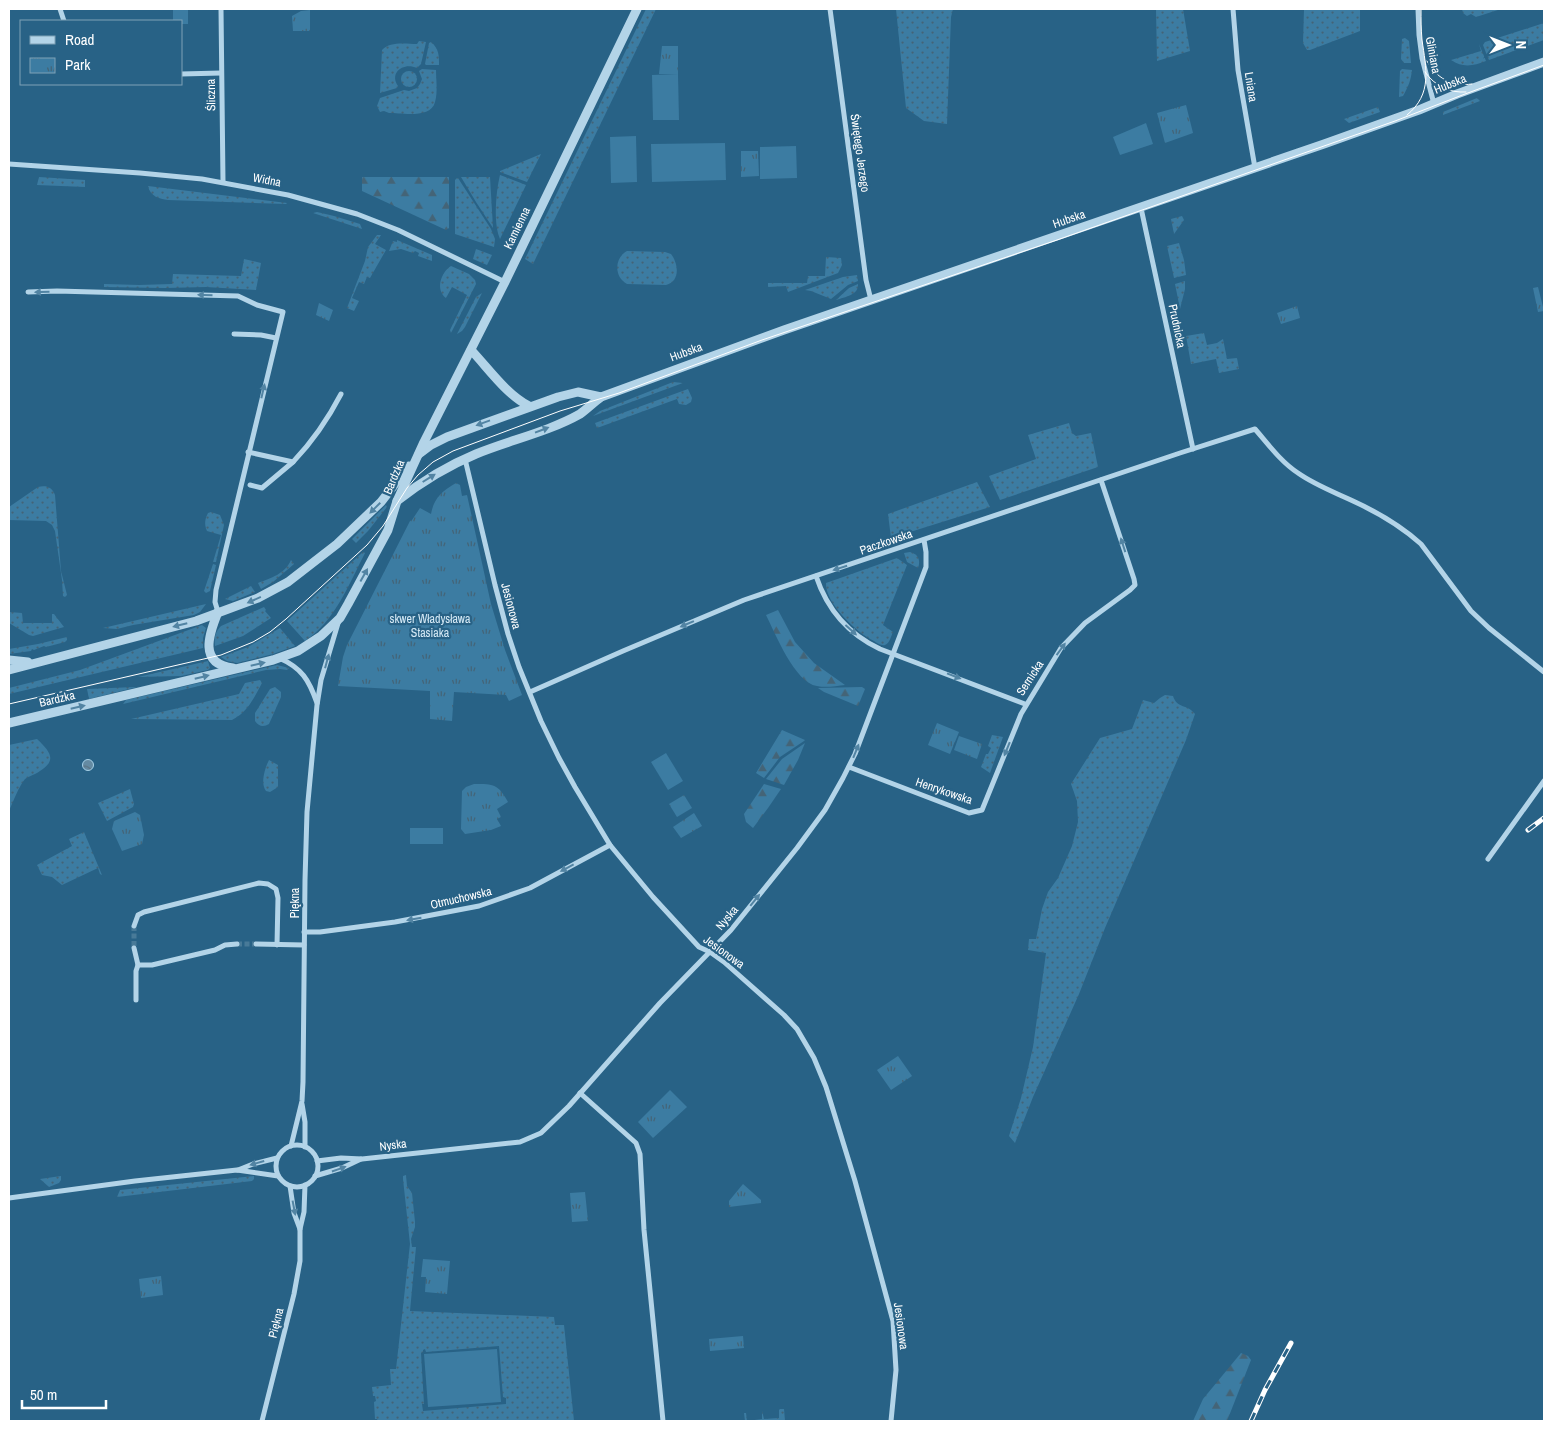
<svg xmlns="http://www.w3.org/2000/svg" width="1553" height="1430" font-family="'Archivo Narrow',sans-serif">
<defs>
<pattern id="grass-dots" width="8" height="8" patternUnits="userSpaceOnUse" patternTransform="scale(1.25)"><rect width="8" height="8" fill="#3c7ca2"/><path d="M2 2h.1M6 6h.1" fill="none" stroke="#446477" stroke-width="1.8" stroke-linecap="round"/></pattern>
<pattern id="forest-firs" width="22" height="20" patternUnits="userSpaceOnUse" patternTransform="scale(1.25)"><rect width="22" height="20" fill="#3c7ca2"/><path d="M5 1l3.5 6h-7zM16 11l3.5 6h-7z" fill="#446477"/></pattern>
<pattern id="park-tufts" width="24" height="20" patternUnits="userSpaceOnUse" patternTransform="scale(1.25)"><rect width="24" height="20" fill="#3c7ca2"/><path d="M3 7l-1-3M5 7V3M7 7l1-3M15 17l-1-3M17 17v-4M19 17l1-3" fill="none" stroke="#446477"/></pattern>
<pattern id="water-waves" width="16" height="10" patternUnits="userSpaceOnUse" patternTransform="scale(1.25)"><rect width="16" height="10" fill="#648aa2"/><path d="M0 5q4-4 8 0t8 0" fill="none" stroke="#5a7180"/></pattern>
</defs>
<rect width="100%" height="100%" fill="#286286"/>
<!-- grass -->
<g fill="url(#grass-dots)" fill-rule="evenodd">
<polygon points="646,9 656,9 533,264 525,259"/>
<polygon points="896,9 953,9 951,17 947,124 924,121 906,108"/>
<polygon points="1156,9 1183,9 1190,51 1157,61"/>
<polygon points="1304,9 1360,9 1360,31 1310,50 1307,50 1303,43"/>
<polygon points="1460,9 1501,9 1476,17 1471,14 1467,16 1463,13 1462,9"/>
<polygon points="1544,23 1544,40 1489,60 1488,58 1483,45 1485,42"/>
<polygon points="1405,38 1409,41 1411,63 1404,63 1401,59 1402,39"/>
<path d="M419 41 426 42 421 64 417 68C403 62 389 73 398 86L397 88 380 93 382 50C390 41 406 44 417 44Z"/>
<path d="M431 42C439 49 439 55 439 65H426L425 64 429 43Z"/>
<path d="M1479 44 1486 61C1473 66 1463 68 1451 60L1481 51Z"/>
<path d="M422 69 436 70C436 80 438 92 435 102 431 119 402 113 389 113L384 111 380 112 377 106 380 98 404 90 409 91 417 88 420 84 422 79 419 71Z"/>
<path d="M1402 69 1412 70C1411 80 1408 87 1403 96L1399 97 1400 71Z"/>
<circle cx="409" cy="79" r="8"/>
<polygon points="1477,98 1480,101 1443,115 1443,112"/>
<polygon points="1378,107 1380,112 1349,123 1344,119"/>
<polygon points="541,154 527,182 500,172 500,171"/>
<path d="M500 175 526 185 500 239C493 224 496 191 500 175Z"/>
<polygon points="39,177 85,180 85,187 37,185"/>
<polygon points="461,177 490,177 493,228 476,202"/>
<polygon points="457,178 458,178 491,229 495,239 494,247 455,234 455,180"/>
<path d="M148 186 287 203 286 204 168 200C159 199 150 196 148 186Z"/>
<polygon points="317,212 334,216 360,224 362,229 313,213"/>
<polygon points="1182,216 1184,220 1174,234 1171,219"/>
<polygon points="377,235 381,235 375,244 386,250 370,278 367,277 364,284 359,282 352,298 359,301 354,311 347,308 365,261 368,247"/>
<polygon points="397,240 432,255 432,261 418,256 419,253 415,251 413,253 401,249 389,251 393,241 397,242"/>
<polygon points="1179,243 1184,260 1186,275 1174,278 1167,246"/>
<polygon points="476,249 492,255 487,265 473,259"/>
<path d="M627 251 665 252 671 254C678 263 681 281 666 285L627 284C614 277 614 258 627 251Z"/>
<polygon points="826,257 841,258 842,265 838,273 788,292 786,286 768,287 768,283 807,283 808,276 825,276"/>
<polygon points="244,259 261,263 256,290 206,287 165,288 104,287 104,284 139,285 172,284 173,274 241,276"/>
<path d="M451 266 469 274 475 280 476 284 451 333 450 330 467 295 452 287 446 298C435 290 441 272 451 266Z"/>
<polygon points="857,275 858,281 848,285 831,299 811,291 805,290 843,277"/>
<polygon points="1185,281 1185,289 1180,309 1175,284"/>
<path d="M858 284C859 295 845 297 836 300L849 288Z"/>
<polygon points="482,293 465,327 462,331 457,334 476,297"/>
<polygon points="1204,333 1207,345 1217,343 1223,339 1227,359 1237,358 1239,369 1219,373 1216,359 1191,364 1186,336"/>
<polygon points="673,382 683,383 593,416 600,411"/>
<polygon points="688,389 692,398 691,402 686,405 679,404 677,399 597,428 595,423"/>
<polygon points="1069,423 1072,433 1076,436 1091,433 1098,467 1000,500 989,476 1036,459 1028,435"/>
<polygon points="977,482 990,507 891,538 888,514"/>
<path d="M38 487C46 485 52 487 55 495L61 571 67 595 65 597 63 596 62 580 55 531 52 525 46 521 9 520V507Z"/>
<polygon points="386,505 387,507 368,531 356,543 352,539"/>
<path d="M211 512 220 515 224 525 216 562H213L221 535 207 531C204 524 205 519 208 513Z"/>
<path d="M363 552 365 553C349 584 335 621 305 641L287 621Z"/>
<path d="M910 552C918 554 921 560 918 568L907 562 904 553Z"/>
<path d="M897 558 907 565 883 625 893 632C891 636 890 643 885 645 881 646 877 643 874 641 857 633 825 603 826 583Z"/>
<path d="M291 560 294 564 273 582 261 589 258 583C271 578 285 574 291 560Z"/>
<polygon points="213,564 216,565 210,591 206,593 204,591"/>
<polygon points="251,586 255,592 233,601 225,599"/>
<polygon points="206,604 200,612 194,615 133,625 117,629 103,628"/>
<path d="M264 607 266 610 265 611 271 618 243 636 215 646C214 638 215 632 221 626Z"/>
<polygon points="9,612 22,613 23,623 52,623 52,614 54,614 64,627 33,636 29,635 9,623"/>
<polygon points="202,625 206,628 203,638 203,648 9,694 9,688 80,670"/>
<polygon points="280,628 295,646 273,654 237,663 227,661 221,657 248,647"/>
<polygon points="67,637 67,640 65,642 46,647 44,646 34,650 32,649 31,651 9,654 9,649 38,644"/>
<polygon points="208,661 210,668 208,670 181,676 138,677"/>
<polygon points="277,665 289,668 287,670 280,669 266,670 123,704 126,700"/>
<path d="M260 680 262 683C254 698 248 712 232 720L131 719 239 694 245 683Z"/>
<polygon points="135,687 137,687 89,699 87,689"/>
<path d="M275 687 281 692V697L269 724C264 727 259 727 255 721V713L270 689Z"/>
<path d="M1165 695 1173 696C1177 709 1188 704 1195 714L1186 740 1105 928 1079 994 1033 1097 1015 1143 1009 1136 1021 1098 1033 1047 1046 953 1028 950 1029 939H1036L1042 909 1048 892 1058 878 1072 846 1078 822 1077 801 1071 784 1100 738 1132 729 1143 700 1154 703 1160 698Z"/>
<polygon points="992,735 1003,737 990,773 981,767 986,754 988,754 991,748 988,746"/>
<path d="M37 739C53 754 57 762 35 774 32 775 28 777 25 779 19 786 13 802 9 811V745Z"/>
<path d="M269 760 278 765V787L270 792 266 791C260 783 265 768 269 760Z"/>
<polygon points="130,789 134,804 133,807 107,821 98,803"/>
<polygon points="84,832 102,875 100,874 98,868 62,885 52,877 42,875 37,865 72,846 69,839"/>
<path d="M406 1175 407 1186 412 1193 415 1222V1227L411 1239 412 1247H416L410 1311 554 1317 555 1325H564L574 1421H378L377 1419H375L374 1402 376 1401 375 1396H373L372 1387 391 1385 390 1369H396L410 1244 403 1179V1176ZM499 1346 503 1397 506 1398V1404L423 1411 422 1404H424L421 1353 423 1352V1350L425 1349 426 1352Z"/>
<polygon points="61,1176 61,1180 59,1183 49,1187 40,1179"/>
<polygon points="254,1176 254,1179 252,1181 117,1197 120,1190"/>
<polygon points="780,1409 784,1409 785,1421 743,1421 745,1421 744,1413 746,1413 747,1421 762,1419 762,1411 764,1419 779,1418 779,1410"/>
</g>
<!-- forest -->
<g fill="url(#forest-firs)">
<polygon points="362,177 449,177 449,228 446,230 362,191"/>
<path d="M778 610 795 642 814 663 845 685C836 686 826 688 817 686 795 683 775 633 766 615Z"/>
<polygon points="862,687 865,689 858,706 824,692 818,688"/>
<polygon points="782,730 805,740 804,741 780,757 764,778 756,773"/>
<polygon points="805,743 798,760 784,785 766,779 782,759"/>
<polygon points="764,784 781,789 768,808 753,828 746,822 744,814"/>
<polygon points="1241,1353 1248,1356 1251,1360 1227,1421 1193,1421 1203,1399"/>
</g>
<!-- park -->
<g fill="url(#park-tufts)">
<polygon points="310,10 310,31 293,31 292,16 301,11"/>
<polygon points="662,46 678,46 678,74 659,74"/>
<polygon points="1186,105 1193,133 1165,143 1157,113"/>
<polygon points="741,151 758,151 759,176 741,177"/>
<polygon points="1538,287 1544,311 1538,312 1533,288"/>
<polygon points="319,303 333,310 329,321 316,315"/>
<polygon points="1297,306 1300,318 1281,324 1277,313"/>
<path d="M456 483 460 485 462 496 467 495 491 604 505 650 522 695 509 701 506 695 454 692 452 721 430 719V691L338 686 343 657 347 645 410 521 412 520 420 508 431 514C434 498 442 491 456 483Z"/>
<polygon points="937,723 959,732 950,754 928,745"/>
<polygon points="959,736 982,744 977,759 954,750"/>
<path d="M474 784C494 784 498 784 508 802L497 809 501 817 497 819 501 826 491 830 465 834 461 829 462 791 466 787Z"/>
<polygon points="684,795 692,808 677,817 669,804"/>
<polygon points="135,812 140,815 144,835 142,844 122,851 112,829 114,821"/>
<polygon points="694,813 702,826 681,838 673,827"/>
<polygon points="898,1056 912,1076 891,1090 877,1070"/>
<polygon points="670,1090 687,1107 653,1138 638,1122"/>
<polygon points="743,1184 761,1200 761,1203 729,1207 729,1201"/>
<polygon points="585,1192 588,1221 572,1222 570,1193"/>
<polygon points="423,1259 450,1261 447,1294 425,1292 426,1277 421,1277"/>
<polygon points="161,1276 163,1295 141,1298 139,1279"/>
<polygon points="743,1336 744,1348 710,1351 709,1339"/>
</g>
<!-- pitch -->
<g fill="#3c7ca2">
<polygon points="173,9 188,9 188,24 181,24 181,21 173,21"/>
<polygon points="678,74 679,120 653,120 652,75"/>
<polygon points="1146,123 1153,144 1120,155 1113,137"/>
<polygon points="636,136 637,182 611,183 610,137"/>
<polygon points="725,143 726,180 652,182 651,144"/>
<polygon points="796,146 797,178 760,179 760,147"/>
<polygon points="666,753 683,781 668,790 651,762"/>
<rect x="410" y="828" width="33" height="16"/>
<polygon points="497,1349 501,1402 428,1407 424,1354"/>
</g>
<!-- water -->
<circle fill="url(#water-waves)" stroke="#a7d1e8" cx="88" cy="765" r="5.5"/>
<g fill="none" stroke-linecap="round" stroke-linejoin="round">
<!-- minor-tunnel -->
<g stroke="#487a98" stroke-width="5" stroke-dasharray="5 2.5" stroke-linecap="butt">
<polyline points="134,926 134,948"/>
<polyline points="237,944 256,944"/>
</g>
<!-- minor -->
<g stroke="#b3d4e8" stroke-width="5">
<polyline points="60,9 64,21"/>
<polyline points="221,9 223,182"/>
<polyline points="830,9 866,280 871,300"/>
<polyline points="1233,9 1238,70 1255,168"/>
<polyline points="1418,9 1419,35 1422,58 1434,104"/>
<polyline points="181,74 221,73"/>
<polyline points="9,164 140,173 202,179 288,195 357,214 398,230 505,282"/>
<polyline points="1141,208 1193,449"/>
<polyline points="28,292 57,291 238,296 257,305 283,312 216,590 215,602 218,612"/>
<polyline points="234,334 261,335 276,338"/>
<path d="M248 452 293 462C313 441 328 419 341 394"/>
<polyline points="465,459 495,585 508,634 519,667 541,721 559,758 575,787 610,845 653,897 699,947 710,952 724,962 784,1015 797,1029 814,1058 826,1087 855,1181 893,1321 896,1370 891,1421"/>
<polyline points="250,485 262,488 293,462"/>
<path d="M816 576C827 609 848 634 880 649L1025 704"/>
<path d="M279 658C302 668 309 680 317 703"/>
<path d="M530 692 623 651 744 600 1180 453 1255 429C1268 444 1281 462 1298 473 1315 485 1334 492 1353 501 1377 512 1401 526 1421 544L1471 611 1489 628 1544 672"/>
<polyline points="849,767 969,813 982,810 1021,714 1061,648 1085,623 1130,590 1135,585 1134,579 1101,480"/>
<polyline points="1488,859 1544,781"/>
<polyline points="134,926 138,915 144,912 259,883 268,884 276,889 278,898 277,945"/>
<polyline points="304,932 320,932 395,922 479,906 530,888 610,845"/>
<polyline points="256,944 304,945"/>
<polyline points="134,948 138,965 136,971 136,1000"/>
<polyline points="138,965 152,965 215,950 225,945 237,944"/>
<polyline points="580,1093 636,1143 640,1154 644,1230 663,1421"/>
<polyline points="302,1104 305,1122 305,1147"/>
<circle cx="297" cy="1166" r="21"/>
<polyline points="291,1146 302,1101 303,1082 305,880 307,812 317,705 321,680 339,620"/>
<polyline points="317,1161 341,1158 362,1159 520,1142 541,1133 569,1106 660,1003 731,930 797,848 825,810 843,778 855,754 926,567 926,552 924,540"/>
<polyline points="238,1170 253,1164 277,1158"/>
<polyline points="315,1176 342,1168 361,1159"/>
<polyline points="9,1198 135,1181 237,1170 278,1176"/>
<polyline points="300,1229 304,1212 305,1185"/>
<polyline points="262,1421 294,1294 300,1261 300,1229 294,1213 290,1186"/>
</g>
<!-- tertiary -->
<g stroke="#b3d4e8" stroke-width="9">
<path d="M471 350C489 369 506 394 529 406"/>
<polyline points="419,454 431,445 447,437 558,397 578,392 601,397"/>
<path d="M397 501C421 482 447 466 476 454 510 440 548 432 580 414 587 409 594 402 601 397L784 330 1324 144 1419 110 1457 94 1544 62"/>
<path d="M218 612C209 634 198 664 233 668"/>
<polyline points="9,660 28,662"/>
<polyline points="9,670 196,621 258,598 288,582 337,544 381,502 409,466"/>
<polyline points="9,723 273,660 298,651 321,636 340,618 348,604 388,530 397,501 423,444 505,282 637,9"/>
</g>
<!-- tram -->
<g stroke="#fff" stroke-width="1">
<path d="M1427 61C1436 78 1452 87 1472 84"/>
<path d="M1425 72C1435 86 1449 93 1466 92"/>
<path d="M1407 115C1433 94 1426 68 1422 40 1421 29 1421 19 1421 9"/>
<polyline points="9,704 221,655 253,642 270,632 286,619 367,545 383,526 407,488 418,475 433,462 453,451 560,411 619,393 762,340 1057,240 1395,121 1465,94 1544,65"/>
</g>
<!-- rail casing -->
<g stroke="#fff" stroke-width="5">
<g id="rail">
<polyline points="1528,830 1544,818"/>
<polyline points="1251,1421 1265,1390 1291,1343"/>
</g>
</g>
<!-- rail -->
<use href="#rail" stroke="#286286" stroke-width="3" stroke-dasharray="9" stroke-linecap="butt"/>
</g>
<!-- one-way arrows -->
<defs><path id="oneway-solid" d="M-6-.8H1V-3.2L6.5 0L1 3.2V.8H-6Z" transform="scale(1.25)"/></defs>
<g fill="#5284a3">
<use href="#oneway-solid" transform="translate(42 292) rotate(178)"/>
<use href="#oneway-solid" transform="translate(205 295) rotate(-178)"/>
<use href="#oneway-solid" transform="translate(263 391) rotate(-77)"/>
<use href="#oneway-solid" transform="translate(483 423) rotate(160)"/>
<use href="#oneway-solid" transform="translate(542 430) rotate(-21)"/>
<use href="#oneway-solid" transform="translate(429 478) rotate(-32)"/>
<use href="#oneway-solid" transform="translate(375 508) rotate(135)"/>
<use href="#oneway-solid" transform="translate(1123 545) rotate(-108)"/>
<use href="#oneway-solid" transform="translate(840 568) rotate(162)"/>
<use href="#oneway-solid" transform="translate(364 575) rotate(-61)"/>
<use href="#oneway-solid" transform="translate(254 600) rotate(156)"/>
<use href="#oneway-solid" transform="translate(687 624) rotate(157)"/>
<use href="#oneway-solid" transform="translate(180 625) rotate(166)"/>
<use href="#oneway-solid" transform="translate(851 630) rotate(42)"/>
<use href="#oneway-solid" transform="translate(1061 649) rotate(-54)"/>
<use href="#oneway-solid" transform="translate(327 661) rotate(-75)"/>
<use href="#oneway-solid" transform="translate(258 664) rotate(-13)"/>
<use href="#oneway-solid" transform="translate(954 676) rotate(21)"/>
<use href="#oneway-solid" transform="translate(202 677) rotate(-14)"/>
<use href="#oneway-solid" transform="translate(78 707) rotate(-13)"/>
<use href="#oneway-solid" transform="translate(1007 749) rotate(112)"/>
<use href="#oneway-solid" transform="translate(856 751) rotate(-68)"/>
<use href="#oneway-solid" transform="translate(567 868) rotate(152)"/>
<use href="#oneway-solid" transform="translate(755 900) rotate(-51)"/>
<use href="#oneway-solid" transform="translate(414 919) rotate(170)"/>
<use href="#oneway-solid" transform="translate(257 1163) rotate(164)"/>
<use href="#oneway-solid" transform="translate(339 1169) rotate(-19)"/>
<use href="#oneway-solid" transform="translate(294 1208) rotate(79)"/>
</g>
<g text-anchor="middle" stroke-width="4.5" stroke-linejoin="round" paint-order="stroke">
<!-- street labels -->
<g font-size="12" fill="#fff" stroke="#286286">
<text transform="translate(1433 55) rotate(79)" y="4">Gliniana</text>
<text transform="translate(1450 84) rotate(-22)" y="4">Hubska</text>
<text transform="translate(1251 87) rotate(81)" y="4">Lniana</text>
<text transform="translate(211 95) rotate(-91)" y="4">Śliczna</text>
<text transform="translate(860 153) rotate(82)" y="4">Świętego Jerzego</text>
<text transform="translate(267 180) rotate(11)" y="4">Widna</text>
<text transform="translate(1069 219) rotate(-19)" y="4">Hubska</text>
<text transform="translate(517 228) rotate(-64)" y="4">Kamienna</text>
<text transform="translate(1177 326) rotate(78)" y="4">Prudnicka</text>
<text transform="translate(686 352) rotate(-20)" y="4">Hubska</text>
<text transform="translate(394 477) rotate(-67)" y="4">Bardzka</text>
<text transform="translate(886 542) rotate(-19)" y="4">Paczkowska</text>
<text transform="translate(511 606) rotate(75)" y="4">Jesionowa</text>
<text transform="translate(1030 678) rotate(-57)" y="4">Sernicka</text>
<text transform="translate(57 699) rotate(-13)" y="4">Bardzka</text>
<text transform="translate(944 791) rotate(19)" y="4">Henrykowska</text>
<text transform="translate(461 898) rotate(-13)" y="4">Otmuchowska</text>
<text transform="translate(295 903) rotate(-90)" y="4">Piękna</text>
<text transform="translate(727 918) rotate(-50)" y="4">Nyska</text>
<text transform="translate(724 952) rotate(36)" y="4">Jesionowa</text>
<text transform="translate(393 1145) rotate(-7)" y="4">Nyska</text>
<text transform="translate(276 1323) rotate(-76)" y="4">Piękna</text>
<text transform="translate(901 1326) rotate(82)" y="4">Jesionowa</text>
</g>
<!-- park labels -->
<g font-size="12" fill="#d6eaf6" stroke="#286286">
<text x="430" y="623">skwer Władysława<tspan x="430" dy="14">Stasiaka</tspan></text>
</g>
</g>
<!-- border -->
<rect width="1553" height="1430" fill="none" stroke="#ffffff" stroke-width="20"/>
<!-- legend -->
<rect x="20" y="20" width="162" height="65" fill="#286286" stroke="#7ea1b6"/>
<rect x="30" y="36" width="25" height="8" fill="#b3d4e8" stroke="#7ea1b6"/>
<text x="65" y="45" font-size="15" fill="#ffffff">Road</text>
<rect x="30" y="58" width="25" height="15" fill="url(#park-tufts)" stroke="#7ea1b6"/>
<text x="65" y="70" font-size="15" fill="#ffffff">Park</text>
<!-- north arrow -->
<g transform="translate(1508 45) rotate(90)" stroke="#286286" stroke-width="4" paint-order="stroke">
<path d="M0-4L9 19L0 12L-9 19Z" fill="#ffffff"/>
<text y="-8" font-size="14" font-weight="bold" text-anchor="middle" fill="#ffffff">N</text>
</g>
<!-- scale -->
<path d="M22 1400v8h84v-8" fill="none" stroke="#ffffff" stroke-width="2.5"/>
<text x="30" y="1400" font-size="15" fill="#ffffff" stroke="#286286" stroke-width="4" paint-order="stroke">50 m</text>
</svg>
